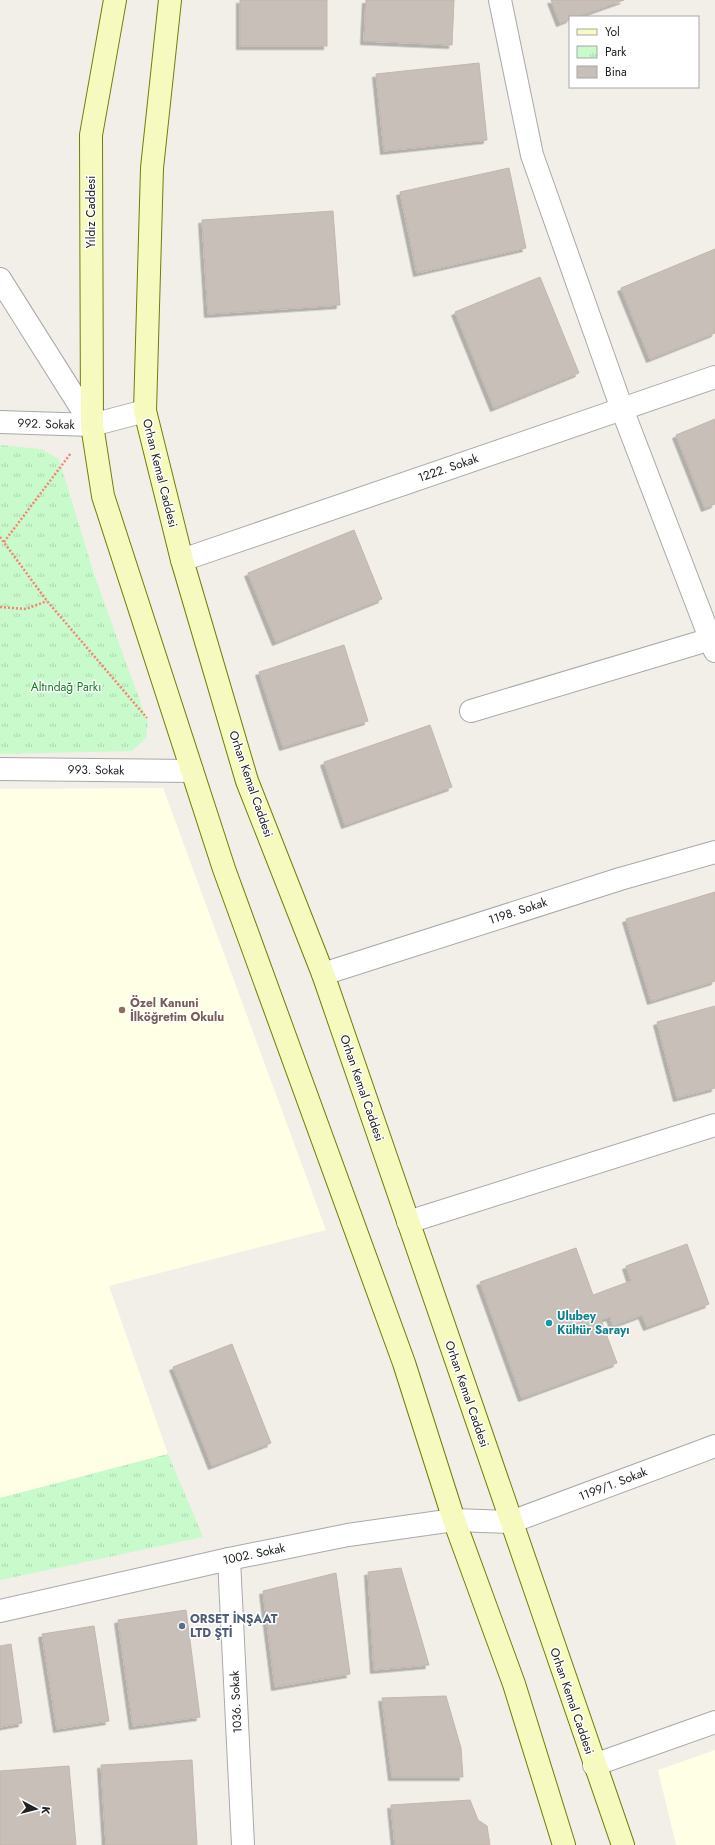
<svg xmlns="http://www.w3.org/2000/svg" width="715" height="1845" font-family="Jost,sans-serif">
<defs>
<pattern id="park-tufts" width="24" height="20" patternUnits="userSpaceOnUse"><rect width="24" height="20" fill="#c8facc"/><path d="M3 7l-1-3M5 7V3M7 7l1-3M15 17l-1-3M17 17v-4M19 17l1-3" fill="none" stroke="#acd6af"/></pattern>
<filter id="shadow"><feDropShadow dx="-3.5" dy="3.5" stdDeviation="0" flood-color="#0004"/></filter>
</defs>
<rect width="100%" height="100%" fill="#f2efe9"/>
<!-- education -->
<g fill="#ffffe5">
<polygon points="163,788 326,1230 109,1286 168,1454 0,1498 0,789"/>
<polygon points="715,1750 715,1845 676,1845 658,1770"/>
</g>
<!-- park -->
<g fill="url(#park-tufts)">
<polygon points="0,445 41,449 59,459 95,577 148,723 146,738 132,751 0,754"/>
<polygon points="168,1454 203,1537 0,1580 0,1498"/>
</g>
<!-- building -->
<g fill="#c7bfb8" stroke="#c4b6ab" filter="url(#shadow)">
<rect x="240" y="0" width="87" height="46"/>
<polygon points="366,0 454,0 452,45 364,41"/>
<polygon points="551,0 624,0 576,17 570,17 570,19 560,23"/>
<polygon points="479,63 487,140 384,151 376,74"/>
<polygon points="509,168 526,248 417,273 400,192"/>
<polygon points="333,211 340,305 208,314 202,220"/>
<polygon points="715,249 715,333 650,359 621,288"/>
<polygon points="540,277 579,373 494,408 455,312"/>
<polygon points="715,419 715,504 705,508 676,435"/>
<polygon points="354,530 382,599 276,642 248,573"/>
<polygon points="344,645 368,721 283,747 259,672"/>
<polygon points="430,725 452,787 345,825 324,762"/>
<polygon points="715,892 715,981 651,1001 626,919"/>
<polygon points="715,1006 715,1088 677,1098 657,1022"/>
<polygon points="687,1244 709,1304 647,1327 642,1315 613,1326 610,1317 601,1320 617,1363 522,1398 480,1282 576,1248 593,1295 631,1281 626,1266"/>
<polygon points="232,1344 271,1443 212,1466 173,1367"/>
<polygon points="401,1568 429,1665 374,1670 368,1572"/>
<polygon points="336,1573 350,1674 275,1687 263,1591"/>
<polygon points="186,1610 200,1717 133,1726 118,1620"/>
<polygon points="94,1626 109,1721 57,1729 42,1634"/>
<polygon points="11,1644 22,1723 0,1727 0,1646"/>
<polygon points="446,1696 461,1748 463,1777 392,1777 382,1698"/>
<polygon points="192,1760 197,1845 106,1845 101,1765"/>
<polygon points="69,1766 76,1845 0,1845 0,1771"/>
<polygon points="470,1800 478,1820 487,1826 490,1845 395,1845 391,1805"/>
</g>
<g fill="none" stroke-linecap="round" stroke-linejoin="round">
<!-- minor casing -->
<g stroke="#a9a9a9" stroke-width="24">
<g id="minor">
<polyline points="500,0 532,155 622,409 715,651"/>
<polyline points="92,425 145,411"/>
<polyline points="182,560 715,377"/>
<polyline points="471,711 711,639"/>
<polyline points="323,974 620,879 715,852"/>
<polyline points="408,1222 715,1125"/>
<polyline points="229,1559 243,1845"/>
<polyline points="0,1611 229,1559 348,1535 454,1520 511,1522 715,1446"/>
</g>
</g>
<!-- tertiary casing -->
<g stroke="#a9a9a9" stroke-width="24">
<g id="tertiary">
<polyline points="0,279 92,425"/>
<polyline points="0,422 92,425"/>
<polyline points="0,769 192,771"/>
<polyline points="594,1765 715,1722"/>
</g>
</g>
<!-- secondary casing -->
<g stroke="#707d05" stroke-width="24">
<g id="secondary">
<polyline points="115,0 91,135 92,425 103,496 224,869 404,1363 454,1520 514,1684 564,1845"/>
<polyline points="170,0 152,168 145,411 182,560 247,781 323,974 623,1845"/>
</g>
</g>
<!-- path -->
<g stroke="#fa8072" stroke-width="2.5" stroke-dasharray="2 2" stroke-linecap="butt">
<polyline points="0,537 47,601 147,718"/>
<polyline points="4,542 71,453"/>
<polyline points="0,607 26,609 47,601"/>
</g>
<!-- minor -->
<use href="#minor" stroke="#fff" stroke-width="22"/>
<!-- tertiary -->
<use href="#tertiary" stroke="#fff" stroke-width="22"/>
<!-- secondary -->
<use href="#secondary" stroke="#f7fabf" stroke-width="22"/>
</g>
<!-- markers -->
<circle fill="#8d6e63" stroke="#fff" stroke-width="1.5" cx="122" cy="1010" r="4"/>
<circle fill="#0f9aa8" stroke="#fff" stroke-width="1.5" cx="549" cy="1323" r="4"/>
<circle fill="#5c6f8a" stroke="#fff" stroke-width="1.5" cx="182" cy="1626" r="4"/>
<g text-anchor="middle" stroke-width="3" stroke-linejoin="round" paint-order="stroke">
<!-- street labels -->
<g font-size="12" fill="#222" stroke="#fff">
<text transform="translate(91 212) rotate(-90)" y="4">Yıldız Caddesi</text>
<text transform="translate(46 424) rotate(2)" y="4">992. Sokak</text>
<text transform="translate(448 468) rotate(-19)" y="4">1222. Sokak</text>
<text transform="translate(160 473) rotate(76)" y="4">Orhan Kemal Caddesi</text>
<text transform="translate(96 770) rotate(1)" y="4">993. Sokak</text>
<text transform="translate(251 784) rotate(71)" y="4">Orhan Kemal Caddesi</text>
<text transform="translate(518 911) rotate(-18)" y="4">1198. Sokak</text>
<text transform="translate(362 1088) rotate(71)" y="4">Orhan Kemal Caddesi</text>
<text transform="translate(467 1394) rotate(71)" y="4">Orhan Kemal Caddesi</text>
<text transform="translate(613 1484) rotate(-21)" y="4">1199/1. Sokak</text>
<text transform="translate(254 1554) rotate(-12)" y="4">1002. Sokak</text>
<text transform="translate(572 1701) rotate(71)" y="4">Orhan Kemal Caddesi</text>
<text transform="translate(236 1702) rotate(-93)" y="4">1036. Sokak</text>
</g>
<!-- park labels -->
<g font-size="12" fill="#0c8416" stroke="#fff">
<text x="66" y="691">Altındağ Parkı</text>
</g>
<!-- education labels -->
<g font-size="12" font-weight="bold" fill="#785e54" stroke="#fff" text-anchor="start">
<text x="130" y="1007">Özel Kanuni<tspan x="130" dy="14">İlköğretim Okulu</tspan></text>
</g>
<!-- culture labels -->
<g font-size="12" font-weight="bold" fill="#0d838f" stroke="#fff" text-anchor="start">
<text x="557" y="1320">Ulubey<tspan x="557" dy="14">Kültür Sarayı</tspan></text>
</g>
<!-- service labels -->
<g font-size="12" font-weight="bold" fill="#4e5e75" stroke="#fff" text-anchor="start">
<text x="190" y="1623">ORSET İNŞAAT<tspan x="190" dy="14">LTD ŞTİ</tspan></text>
</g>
</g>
<!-- legend -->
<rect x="569" y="16" width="130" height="72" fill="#ffffff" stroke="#a7a7a7"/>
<rect x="577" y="29" width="20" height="6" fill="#f7fabf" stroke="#a7a7a7"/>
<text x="605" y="36" font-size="12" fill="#222222">Yol</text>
<rect x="577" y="46" width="20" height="12" fill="url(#park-tufts)" stroke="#a7a7a7"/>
<text x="605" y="56" font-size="12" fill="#222222">Park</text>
<rect x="577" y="66" width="20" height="12" fill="#c7bfb8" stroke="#a7a7a7"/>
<text x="605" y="76" font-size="12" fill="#222222">Bina</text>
<!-- north arrow -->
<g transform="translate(36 1809) rotate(97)" stroke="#ffffff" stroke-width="3" paint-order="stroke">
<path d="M0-3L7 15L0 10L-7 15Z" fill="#222222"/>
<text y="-6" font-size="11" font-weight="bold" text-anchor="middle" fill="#222222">K</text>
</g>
</svg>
